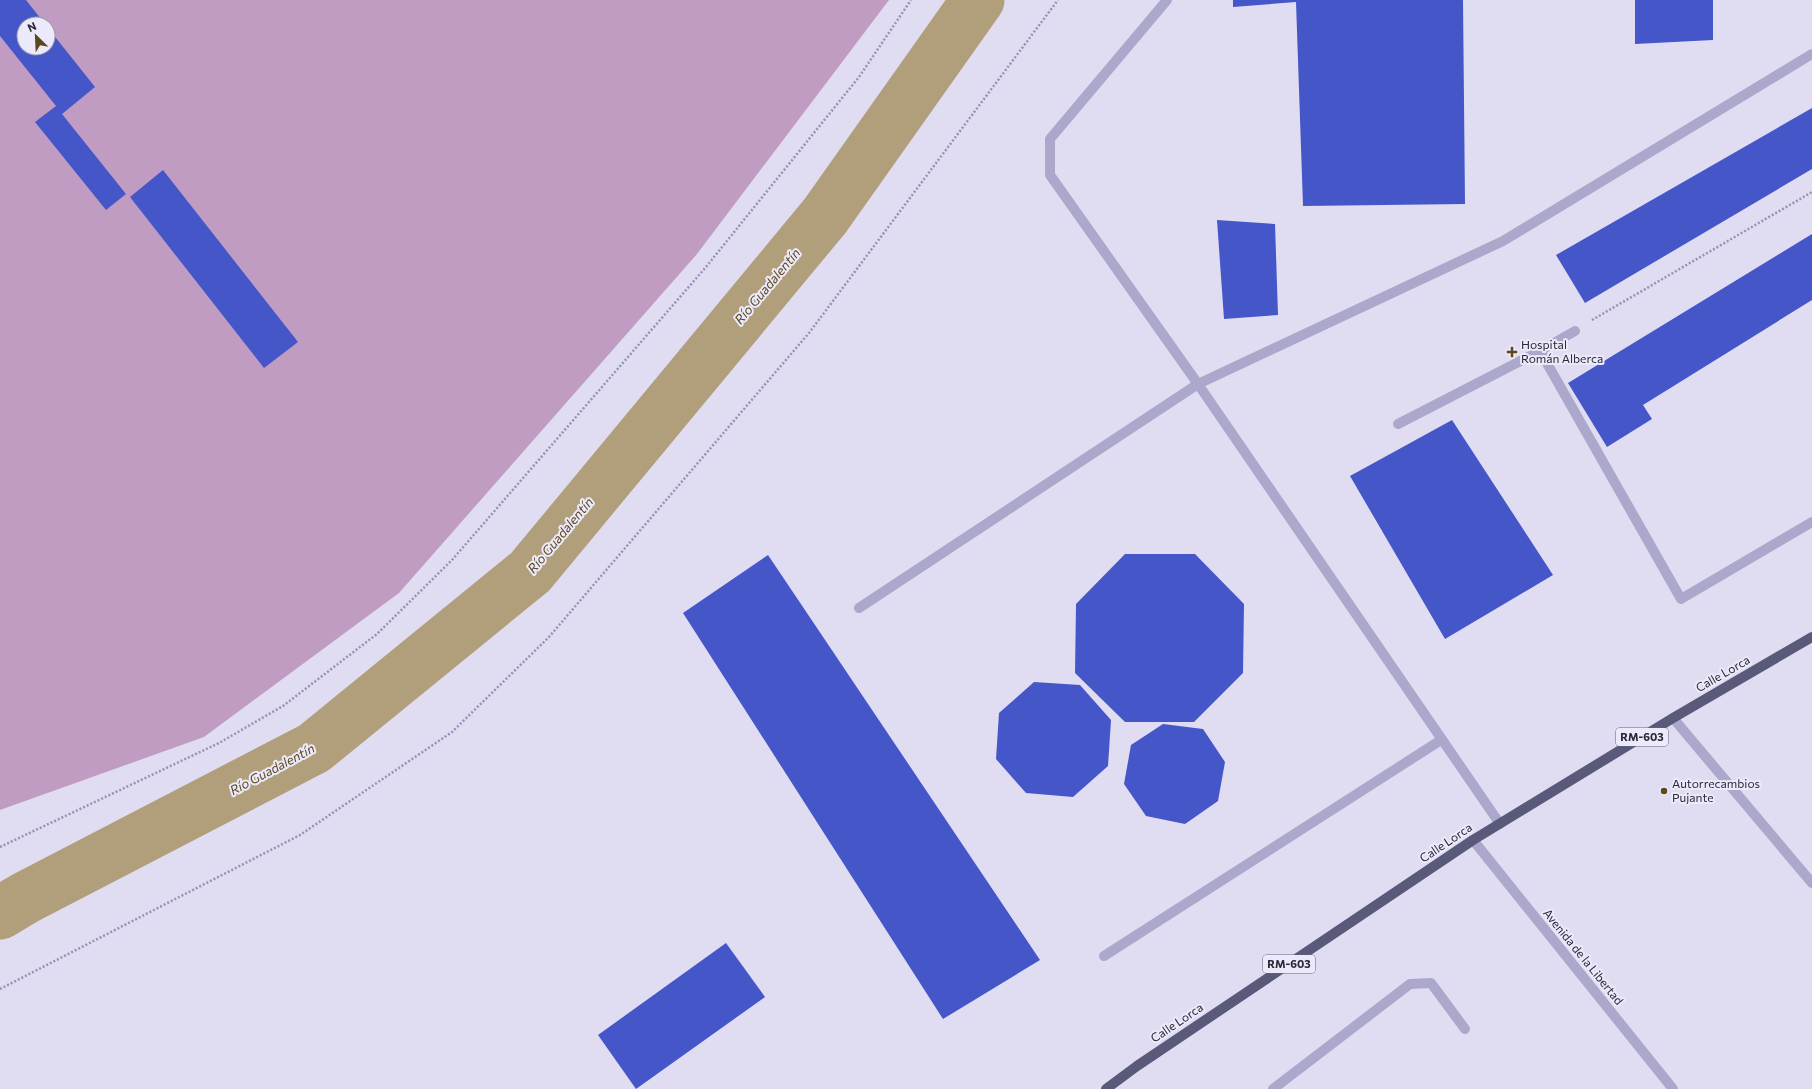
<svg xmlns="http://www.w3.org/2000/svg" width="1812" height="1089" font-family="Commissioner,sans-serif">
<rect width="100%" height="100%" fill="#e0ddf3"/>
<!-- green -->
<path fill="#c19cc2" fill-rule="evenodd" d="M0 0H889L697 254 399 593 204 737 0 810ZM24 24H48V48H24Z"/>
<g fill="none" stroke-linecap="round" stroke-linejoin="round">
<!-- river -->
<polyline stroke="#b19f7b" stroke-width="53" points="0,913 25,898 314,748 530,572 825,216 978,0"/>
</g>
<!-- building -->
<g fill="#4556c8">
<polygon points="0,0 26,0 45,24 24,24 24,48 48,48 48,28 95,87 62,114 126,194 106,210 35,122 56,106 0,36"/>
<polygon points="1233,0 1463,0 1465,204 1303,206 1296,2 1233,7"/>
<polygon points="1635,0 1713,0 1713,40 1635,44"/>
<polygon points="1812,108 1812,169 1585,303 1556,255"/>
<polygon points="163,170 298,342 264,368 130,197"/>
<polygon points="1217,220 1275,224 1278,315 1224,319"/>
<polygon points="1812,234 1812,300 1643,405 1652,419 1607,447 1568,383"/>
<polygon points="1452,420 1553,575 1445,639 1350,476"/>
<polygon points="1125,554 1195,554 1244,604 1243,673 1194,722 1125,722 1075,673 1076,604"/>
<polygon points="768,555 1040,960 943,1019 683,613"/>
<polygon points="1034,682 1080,685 1111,720 1108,766 1073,797 1026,793 996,759 999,713"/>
<polygon points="1163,724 1203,729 1225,762 1218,801 1185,824 1146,816 1124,784 1131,745"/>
<polygon points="726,943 765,997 636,1089 598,1035"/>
</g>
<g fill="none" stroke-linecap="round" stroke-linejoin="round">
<!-- path -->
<g stroke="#9592b7" stroke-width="2.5" stroke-dasharray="2 2" stroke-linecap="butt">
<polyline points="1592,320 1812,192"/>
<polyline points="0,847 219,743 283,706 377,634 452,560 706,267 859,77 911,0"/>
<polyline points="0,989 300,835 452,732 549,637 809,333 1058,0"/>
</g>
<!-- service -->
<g stroke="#aba8cb" stroke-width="10">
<polyline points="1167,0 1050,139 1050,175 1198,384 1503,241 1812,54"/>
<polyline points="1575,331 1540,351 1681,599 1812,522"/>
<polyline points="1398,424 1540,351"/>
<polyline points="859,608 1198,384 1500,824"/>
<polyline points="1104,956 1441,740"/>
</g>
<!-- minor -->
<g stroke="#aba8cb" stroke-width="10">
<polyline points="1673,718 1812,883"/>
<polyline points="1473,840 1673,1089"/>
<polyline points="1273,1089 1410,984 1431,983 1465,1029"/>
</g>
<!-- primary -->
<polyline stroke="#595a7a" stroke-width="10" points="1106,1089 1137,1066 1473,840 1673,718 1812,637"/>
</g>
<!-- markers -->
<g fill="#5b481d" stroke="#ece9fa" stroke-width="1.5">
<path d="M1510 346h4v4h4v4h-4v4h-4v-4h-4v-4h4z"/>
<circle cx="1664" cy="791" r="4"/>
</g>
<g text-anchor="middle" stroke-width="4" stroke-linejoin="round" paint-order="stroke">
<!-- shield labels -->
<g fill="#ece9fa" stroke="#646372" stroke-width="1">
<rect x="1616" y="728" width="52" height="18" rx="3"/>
<rect x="1263" y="955" width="52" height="18" rx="3"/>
</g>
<g font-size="11" font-weight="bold" fill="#292938">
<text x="1642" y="741">RM-603</text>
<text x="1289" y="968">RM-603</text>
</g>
<!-- poi labels -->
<g font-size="12" fill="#292938" stroke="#ece9fa" text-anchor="start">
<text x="1521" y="349">Hospital<tspan x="1521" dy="14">Román Alberca</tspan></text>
<text x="1672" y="788">Autorrecambios<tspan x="1672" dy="14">Pujante</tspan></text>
</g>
<!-- street labels -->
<g font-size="12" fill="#292938" stroke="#ece9fa">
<text transform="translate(1723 674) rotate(-30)" y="4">Calle Lorca</text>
<text transform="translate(1446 843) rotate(-34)" y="4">Calle Lorca</text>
<text transform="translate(1583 957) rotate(51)" y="4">Avenida de la Libertad</text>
<text transform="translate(1177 1023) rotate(-34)" y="4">Calle Lorca</text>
</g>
<!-- water labels -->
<g font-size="13" font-style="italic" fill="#5b481d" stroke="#ece9fa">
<text transform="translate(767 286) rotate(-50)" y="5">Río Guadalentín</text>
<text transform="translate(560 535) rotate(-50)" y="5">Río Guadalentín</text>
<text transform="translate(272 769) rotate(-28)" y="5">Río Guadalentín</text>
</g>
</g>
<!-- north arrow -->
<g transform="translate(36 36) rotate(336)"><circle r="19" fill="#ece9fa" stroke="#9e9cac"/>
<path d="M0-3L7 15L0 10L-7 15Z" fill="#5b481d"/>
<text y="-6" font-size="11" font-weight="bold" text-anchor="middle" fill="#292938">N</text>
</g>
</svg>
